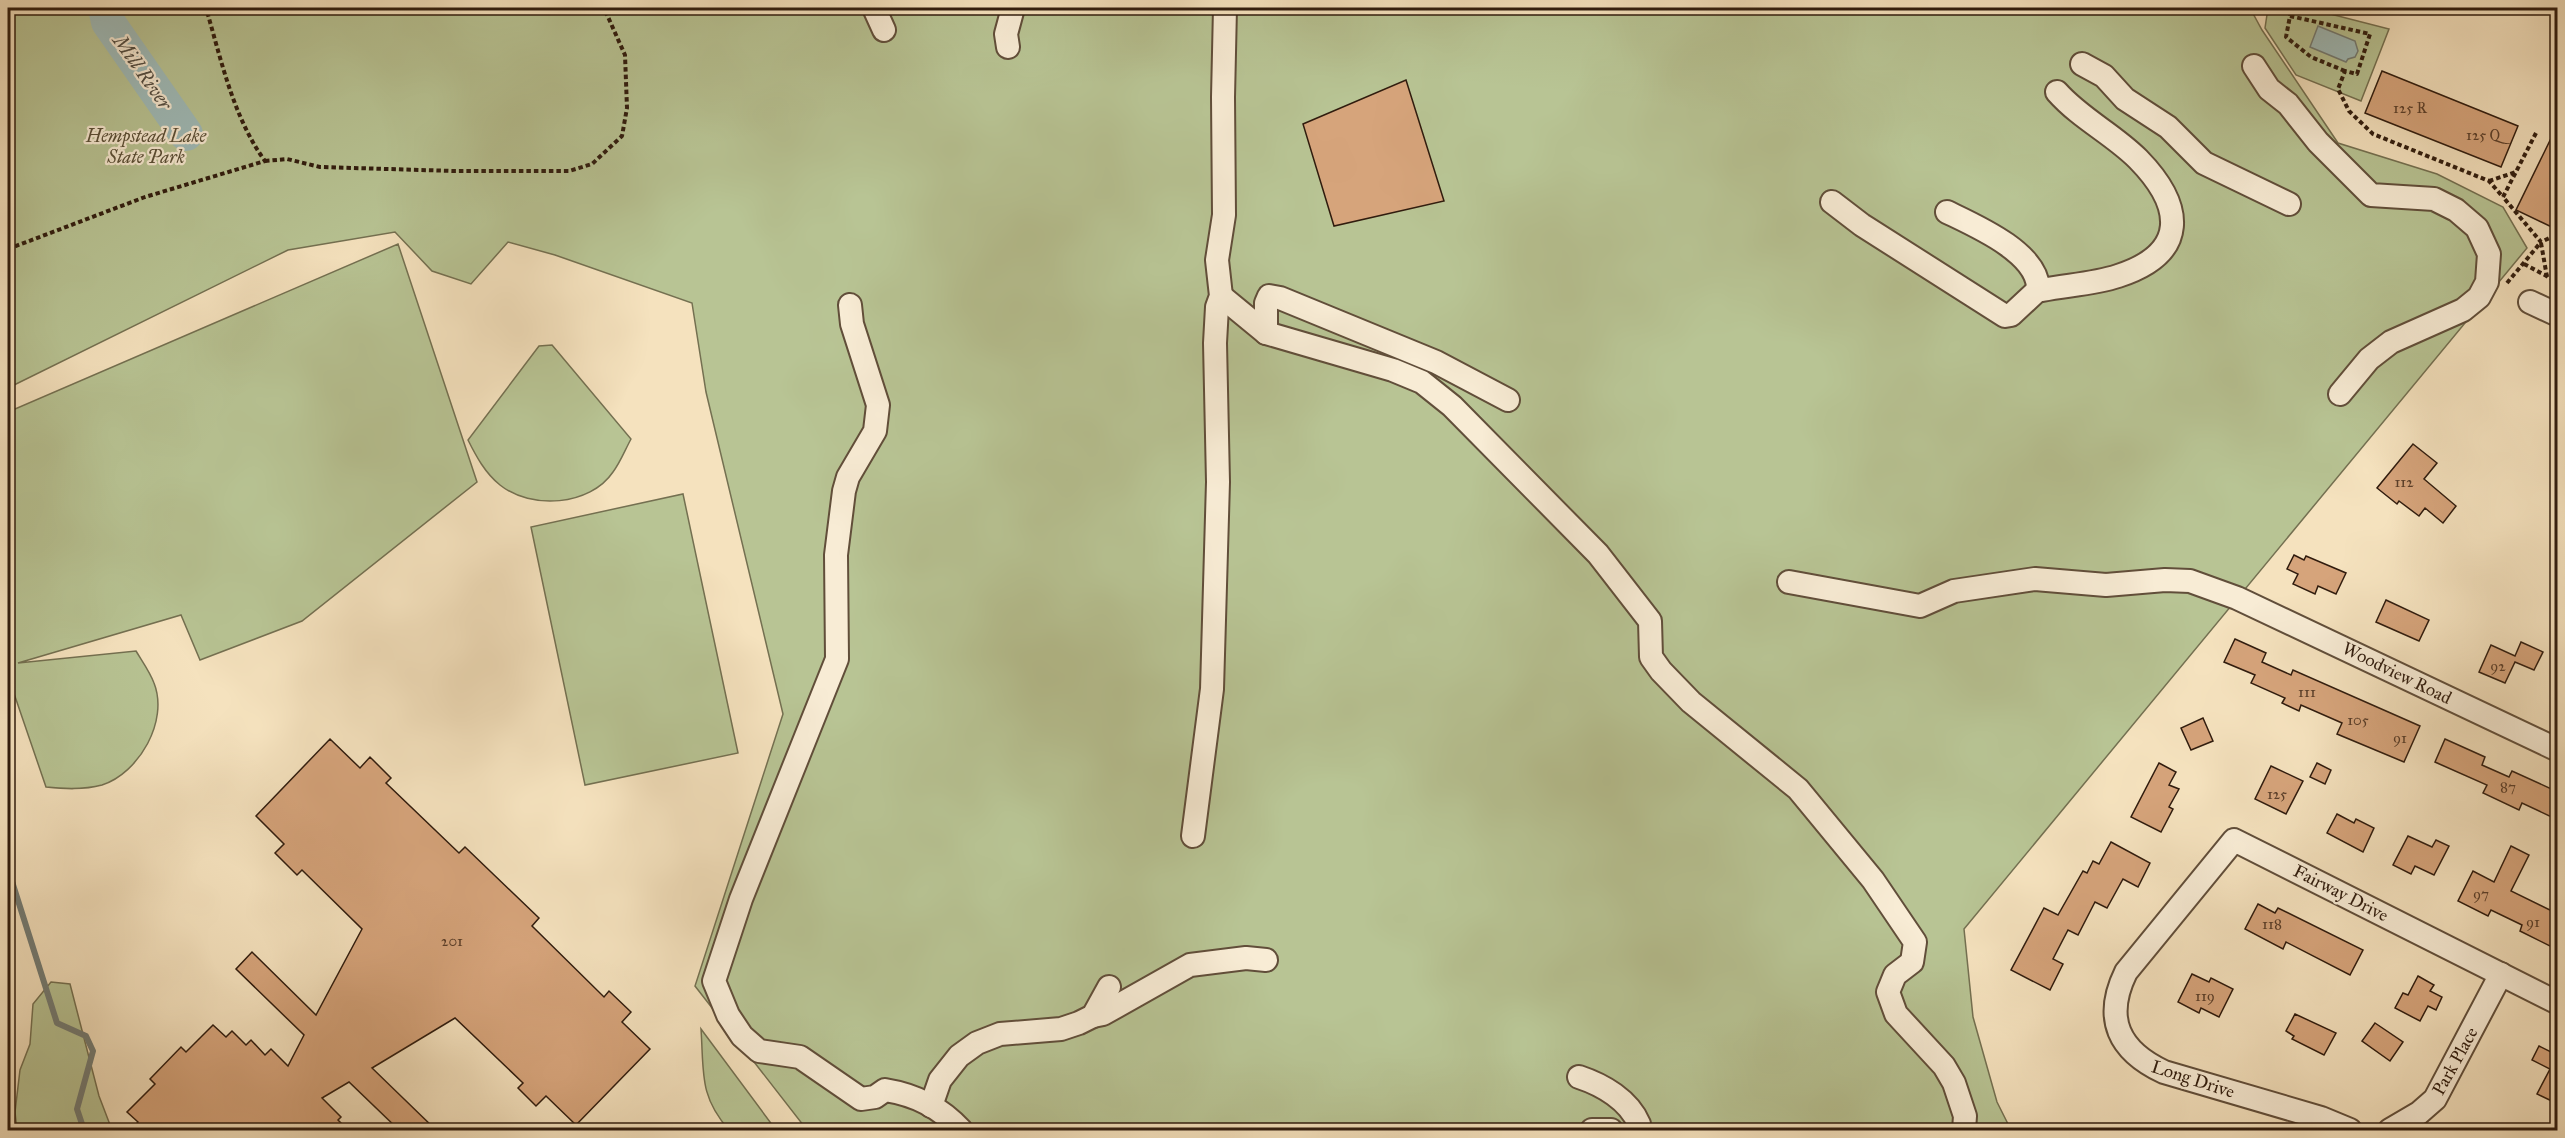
<svg xmlns="http://www.w3.org/2000/svg" width="2565" height="1138" font-family="'IM FELL Great Primer',serif">
<rect width="100%" height="100%" fill="#f5e2be"/>
<filter id="stains"><feTurbulence type="fractalNoise" baseFrequency=".00333" numOctaves="4"/><feColorMatrix values="0 0 0 0 .2 0 0 0 0 .09 0 0 0 0 .02 0 0 0 .5 -.17"/></filter>
<radialGradient id="worn" r=".72"><stop offset=".6" stop-color="#630" stop-opacity="0"/><stop offset="1" stop-color="#630" stop-opacity=".3"/></radialGradient>
<!-- green -->
<g fill="#b8c494" stroke="#747051" stroke-width="1.5">
<polygon points="8,8 2250,8 2262,30 2338,143 2437,174 2503,207 2527,248 1964,929 1973,1017 1997,1102 2011,1130 807,1130 695,986 783,714 706,392 692,303 555,255 508,242 471,284 432,271 395,232 288,250 8,388"/>
<polygon points="2268,8 2307,8 2389,29 2361,101 2296,75 2265,28"/>
<path d="M398 244 477 482 302 621 200 660 181 615 18 663 136 651C142 661 150 672 154 683 169 721 139 773 102 785 83 790 65 789 46 787L8 676 13 665 8 666V412Z"/>
<path d="M552 345 631 439C625 450 620 463 613 472 590 506 531 510 500 485 485 473 476 456 468 440L539 346Z"/>
<polygon points="683,494 738,753 585,785 531,527"/>
<polygon points="51,982 70,984 99,1096 112,1130 17,1130 15,1112 20,1070 30,1044 33,1004"/>
<path d="M701 1029 776 1130H729C699 1096 704 1073 701 1029Z"/>
</g>
<!-- water -->
<polygon fill="#9fbcba" stroke="#737c75" stroke-width="1.5" points="2318,26 2355,41 2358,51 2355,57 2348,59 2346,62 2310,47"/>
<g fill="none" stroke-linecap="round" stroke-linejoin="round">
<!-- stream -->
<polyline stroke="#737c75" stroke-width="6" points="8,869 57,1023 86,1036 93,1051 77,1109 84,1130"/>
<!-- river -->
<polyline stroke="#9fbcba" stroke-width="34" points="105,8 108,22 186,134"/>
</g>
<!-- building -->
<g fill="#d6a47b" stroke="#301c0e" stroke-width="1.5">
<polygon points="2382,71 2518,126 2501,167 2365,113"/>
<polygon points="1406,80 1444,201 1334,226 1303,124"/>
<polygon points="2558,124 2558,230 2516,210"/>
<polygon points="2413,444 2437,463 2424,479 2456,506 2443,523 2425,508 2419,516 2399,501 2397,504 2377,488"/>
<polygon points="2294,555 2304,560 2306,556 2346,573 2336,594 2318,586 2315,594 2293,584 2298,574 2287,569"/>
<polygon points="2386,600 2429,620 2419,641 2376,622"/>
<polygon points="2235,639 2266,653 2262,662 2291,675 2293,670 2420,726 2404,762 2337,734 2342,723 2301,705 2299,711 2282,703 2285,698 2251,683 2255,675 2224,662"/>
<polygon points="2521,642 2543,652 2534,670 2515,662 2505,683 2479,672 2491,645 2515,656"/>
<polygon points="2203,718 2213,741 2191,750 2181,728"/>
<polygon points="330,739 360,768 370,757 391,778 386,783 459,853 465,847 539,918 532,926 604,997 609,991 631,1012 622,1022 650,1049 576,1125 546,1096 536,1106 518,1088 523,1083 455,1018 372,1068 437,1131 400,1131 349,1082 322,1098 341,1117 338,1120 349,1131 130,1131 138,1122 127,1112 155,1084 150,1079 181,1047 186,1052 213,1025 226,1037 232,1031 246,1045 251,1040 265,1055 271,1049 288,1066 304,1035 236,969 252,952 316,1015 362,929 302,870 297,875 275,853 284,844 256,816"/>
<polygon points="2445,739 2485,757 2482,765 2509,777 2512,771 2558,792 2558,820 2522,803 2519,810 2483,793 2487,785 2435,762"/>
<polygon points="2159,763 2176,772 2169,785 2179,789 2169,807 2173,809 2161,832 2131,817"/>
<polygon points="2317,763 2331,770 2325,784 2310,777"/>
<polygon points="2271,766 2303,781 2286,814 2255,799"/>
<polygon points="2337,814 2354,823 2356,819 2374,828 2363,852 2327,833"/>
<polygon points="2408,836 2432,847 2436,840 2449,846 2434,875 2415,866 2411,874 2393,865"/>
<polygon points="2111,842 2150,863 2138,887 2123,879 2107,908 2095,902 2078,935 2068,930 2053,959 2063,964 2050,990 2011,970 2044,908 2058,915 2083,871 2087,873 2093,861 2099,864"/>
<polygon points="2511,846 2529,855 2511,891 2558,914 2558,950 2520,931 2522,925 2491,910 2488,916 2458,901 2473,871 2494,882"/>
<polygon points="2258,904 2275,913 2278,908 2363,950 2350,975 2286,942 2283,949 2245,929"/>
<polygon points="2192,974 2209,982 2211,978 2233,989 2219,1017 2201,1008 2199,1013 2178,1002"/>
<polygon points="2418,976 2434,985 2430,991 2442,997 2436,1010 2428,1006 2420,1021 2395,1008 2403,993 2408,995"/>
<polygon points="2295,1014 2336,1033 2324,1055 2292,1039 2294,1036 2286,1031"/>
<polygon points="2375,1023 2403,1042 2390,1061 2362,1041"/>
<polygon points="2539,1046 2557,1055 2558,1053 2558,1104 2537,1094 2550,1069 2532,1060"/>
</g>
<g fill="none" stroke-linecap="round" stroke-linejoin="round">
<!-- minor casing -->
<g stroke="#614e3a" stroke-width="26">
<g id="minor">
<polyline points="874,8 884,30"/>
<polyline points="1008,47 1006,34 1013,8"/>
<polyline points="2082,64 2104,76 2125,99 2168,127 2204,163 2289,204"/>
<polyline points="2254,66 2269,89 2288,104 2318,142 2371,195 2434,199 2456,210 2477,228 2489,254 2487,282 2479,297 2463,310 2391,342 2369,359 2340,394"/>
<polyline points="1832,202 1862,225 2005,316 2011,315 2040,288"/>
<path d="M1947 212C1976 226 2036 252 2038 287L2042 290C2067 285 2094 284 2118 276 2189 253 2184 206 2138 159 2113 134 2081 119 2057 92"/>
<polyline points="1221,296 1266,333 1393,370 1422,382 1452,406 1598,554 1650,621 1651,657 1661,671 1691,702 1798,789 1873,880 1915,942 1912,962 1895,975 1888,992 1896,1014 1944,1066 1954,1083 1965,1116 1964,1130"/>
<polyline points="2530,302 2558,315"/>
<path d="M850 305 852 324 878 405 875 431 848 477 844 491 836 555 837 659 741 899 714 981 728 1015 742 1036 759 1051 800 1057 861 1099 875 1097 885 1090C916 1095 940 1107 961 1130"/>
<polyline points="1266,333 1266,303 1269,296 1280,298 1436,362 1508,400"/>
<polyline points="1789,582 1920,606 1954,591 2035,579 2106,585 2165,580 2190,581 2237,598 2558,750"/>
<polyline points="1193,836 1212,689 1218,482 1215,343 1217,307 1221,296 1217,260 1224,215 1223,97 1225,8"/>
<polyline points="1093,1016 1103,1014 1190,965 1246,958 1266,960"/>
<path d="M1579 1077C1603 1085 1629 1100 1639 1124L1637 1130"/>
<polyline points="931,1106 940,1080 959,1056 977,1043 1000,1034 1061,1029 1079,1023 1093,1016 1109,987"/>
<polyline points="1592,1130 1611,1130"/>
<path d="M2350 1130 2321 1118 2164 1072C2119 1051 2103 1019 2126 972L2234 840 2558 1003"/>
<polyline points="2390,1130 2419,1113 2435,1099 2501,974"/>
</g>
</g>
<!-- path -->
<g stroke="#301c0e" stroke-width="4" stroke-dasharray="4.5 3" stroke-linecap="butt">
<polyline points="2345,71 2311,57 2286,37 2290,16 2370,34 2357,74 2345,71 2338,89 2349,111 2373,134 2489,181 2503,197"/>
<polyline points="2536,133 2503,197 2541,242 2558,234"/>
<polyline points="265,161 287,159 320,167 455,171 569,171 592,164 622,136 627,108 625,55 604,8"/>
<polyline points="2489,181 2516,172"/>
<polyline points="2541,243 2547,277"/>
<path d="M8 249 145 197 265 161C233 117 221 59 206 8"/>
<polyline points="2524,264 2558,282"/>
<polyline points="2507,283 2541,242"/>
</g>
<!-- minor -->
<use href="#minor" stroke="#f8ecd5" stroke-width="22"/>
</g>
<g text-anchor="middle" stroke-width="4.5" stroke-linejoin="round" paint-order="stroke">
<!-- number labels -->
<g font-size="15" fill="#5a3e29">
<text x="2410" y="113">125 R</text>
<text x="2483" y="140">125 Q</text>
<text x="2404" y="487">112</text>
<text x="2498" y="671">92</text>
<text x="2307" y="697">111</text>
<text x="2358" y="725">105</text>
<text x="2400" y="743">91</text>
<text x="2508" y="792">87</text>
<text x="2277" y="799">125</text>
<text x="2481" y="899">97</text>
<text x="2533" y="927">91</text>
<text x="2272" y="929">118</text>
<text x="452" y="946">201</text>
<text x="2205" y="1001">119</text>
</g>
<!-- park labels -->
<g font-size="18" font-style="italic" fill="#594e36" stroke="#f8ecd5">
<text x="146" y="142">Hempstead Lake<tspan x="146" dy="21">State Park</tspan></text>
</g>
<!-- street labels -->
<g font-size="18" fill="#301c0e" stroke="#f8ecd5">
<text transform="translate(2397 673) rotate(26)" y="6">Woodview Road</text>
<text transform="translate(2341 893) rotate(27)" y="6">Fairway Drive</text>
<text transform="translate(2455 1061) rotate(-61)" y="6">Park Place</text>
<text transform="translate(2193 1079) rotate(18)" y="6">Long Drive</text>
</g>
<!-- water labels -->
<g font-size="20" font-style="italic" fill="#514c42" stroke="#f8ecd5">
<text transform="translate(143 72) rotate(55)" y="7">Mill River</text>
</g>
</g>
<!-- margin -->
<rect width="2565" height="1138" fill="none" stroke="#f5e2be" stroke-width="30"/>
<rect x="9" y="9" width="2547" height="1120" fill="none" stroke="#301c0e" stroke-width="3"/>
<rect x="15" y="15" width="2535" height="1108" fill="none" stroke="#301c0e" stroke-width="1.5"/>
<rect width="100%" height="100%" filter="url(#stains)"/>
<rect width="100%" height="100%" fill="url(#worn)"/>
</svg>
